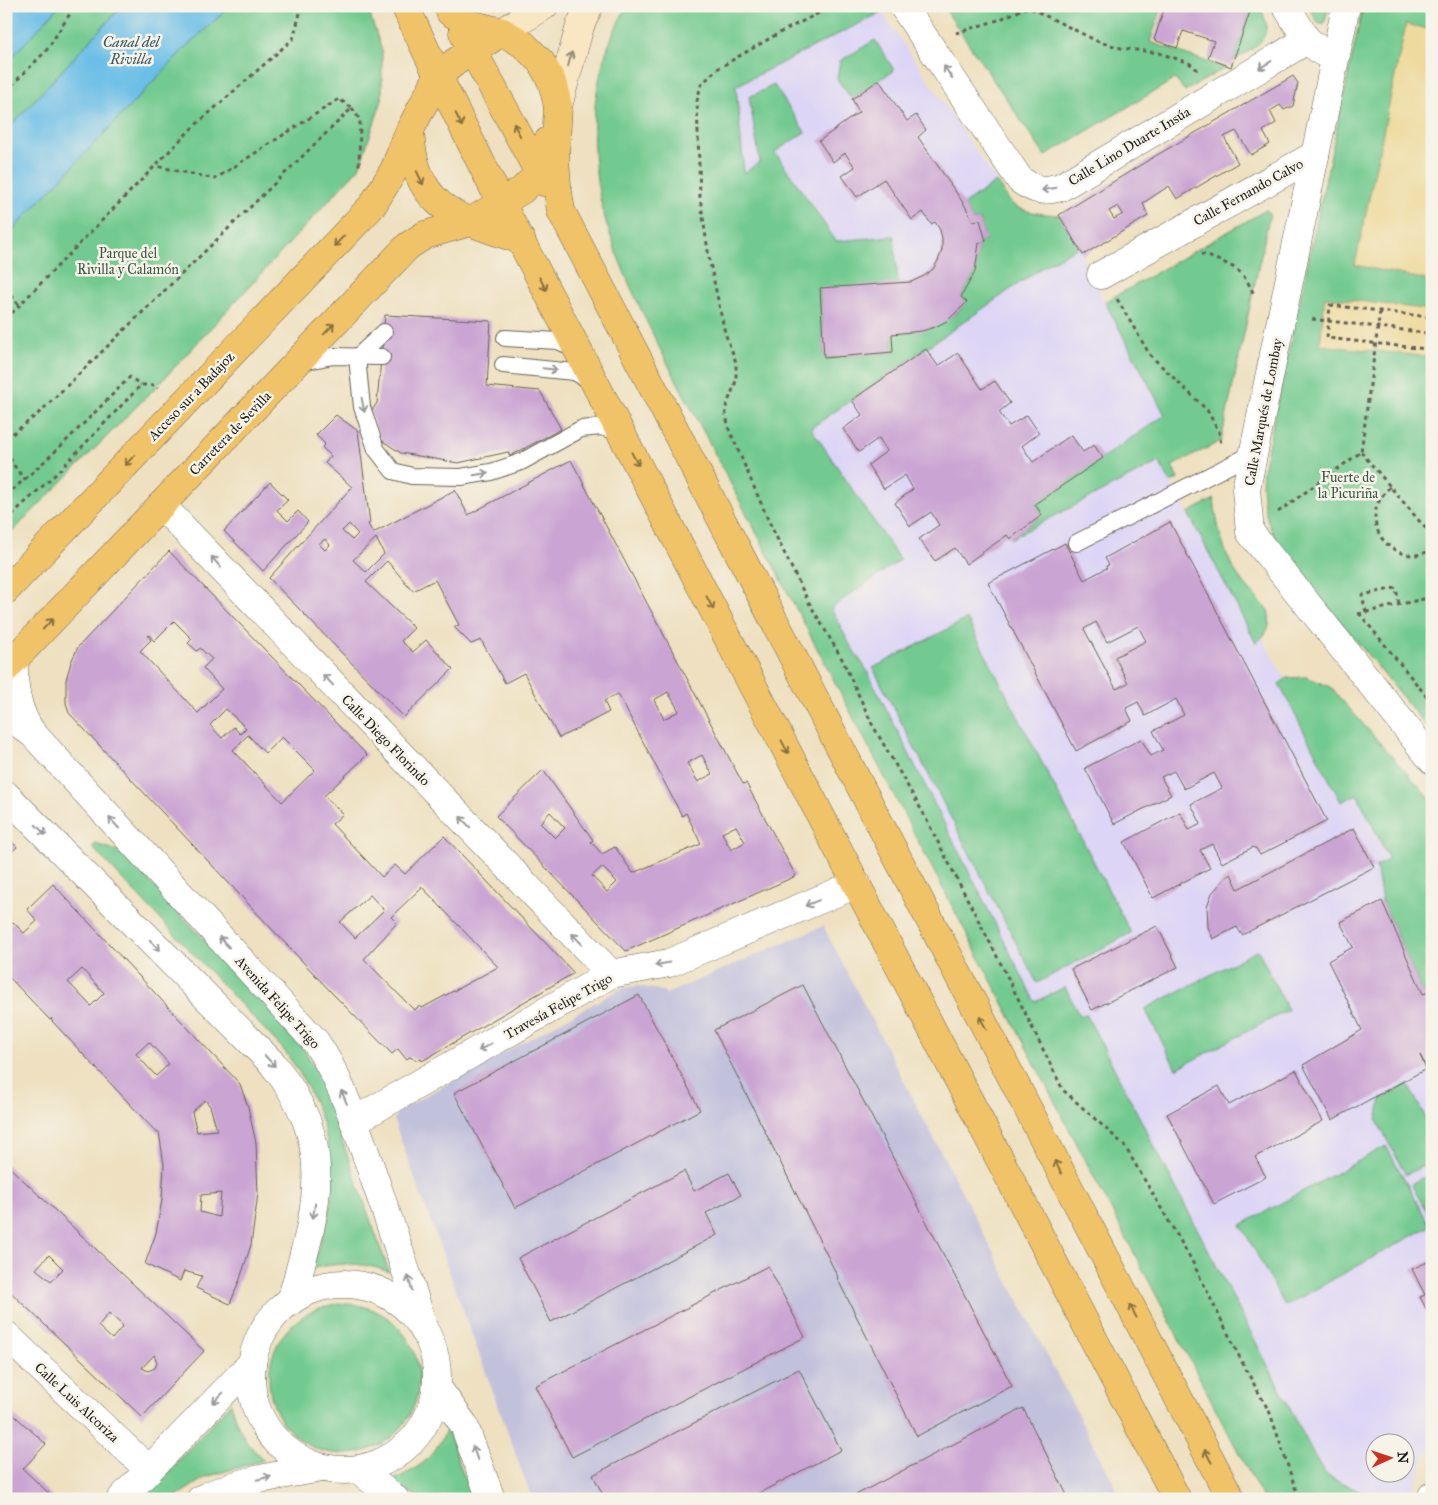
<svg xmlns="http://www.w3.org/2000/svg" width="1438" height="1505" font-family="'IM FELL Great Primer',serif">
<rect width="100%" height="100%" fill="#f7f3e8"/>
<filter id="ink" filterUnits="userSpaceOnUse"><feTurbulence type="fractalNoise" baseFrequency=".02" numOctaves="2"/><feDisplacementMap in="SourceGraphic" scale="10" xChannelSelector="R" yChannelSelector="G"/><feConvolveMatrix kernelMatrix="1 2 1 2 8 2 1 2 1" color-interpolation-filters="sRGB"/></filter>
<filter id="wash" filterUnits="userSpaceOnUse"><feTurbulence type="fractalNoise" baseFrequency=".0096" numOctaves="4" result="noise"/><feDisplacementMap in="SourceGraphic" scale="20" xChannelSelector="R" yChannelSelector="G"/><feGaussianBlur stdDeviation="1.12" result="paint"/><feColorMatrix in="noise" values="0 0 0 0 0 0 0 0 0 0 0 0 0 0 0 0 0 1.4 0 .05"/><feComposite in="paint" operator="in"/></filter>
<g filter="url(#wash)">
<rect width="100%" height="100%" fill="#eee0c0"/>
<!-- built -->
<path fill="#ddd5f6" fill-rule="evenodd" d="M882 12 1051 262 1078 247 1083 255 1081 256 1165 415 1169 461 1178 479 1171 483 1256 642 1262 638 1285 679 1279 684 1341 802 1357 794 1432 838V1441L1408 1499H1375L1325 1474 1086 1014 1081 1016 1065 987 1035 1003 866 669 850 645 757 467 715 96ZM1376 1442H1406V1472H1376Z"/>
<!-- industrial -->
<polygon fill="#c2c1dc" points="823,926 1122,1499 532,1499 395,1124 394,1120 398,1111 622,988 638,986 664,991 666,994"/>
<!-- green -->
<g fill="#73ca90" stroke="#487356">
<polygon points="6,6 122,6 6,131"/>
<polygon points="230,6 367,6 382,51 382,100 359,168 161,382 6,538 6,237 182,51"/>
<path d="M627 6H879L882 12 736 86 744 173 760 162 749 97 774 85 805 132 775 152 836 241 894 236 898 284 820 289 824 358 893 352 892 334C925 331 945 328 967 302L961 297 975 272 979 243 986 241 980 220 973 221 964 204 996 182C1001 188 1005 196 1010 202 1021 213 1044 214 1059 215L1078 247 1047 264 811 428 900 560 831 608 850 645 866 669 1035 1002 1065 987 1080 1016 1086 1014 1324 1474 1375 1499H1263L658 345C641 309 622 272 610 234 585 161 587 74 627 6Z"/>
<polygon points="943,6 1162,6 1150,42 1225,68 1185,91 1175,79 1045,156"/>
<path d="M1252 6H1259C1278 37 1256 47 1233 61Z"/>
<polygon points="1308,6 1329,6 1324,24 1319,24"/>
<path d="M1363 6H1432V733L1281 549C1266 524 1260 500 1263 470Z"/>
<polygon points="875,40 894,70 852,99 837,79 840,61"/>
<polygon points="1266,210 1270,213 1221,441 1172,466 1178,479 1171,483 1159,462 1010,539 1042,515 1035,504 1165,415 1105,302"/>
<path d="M1214 499C1217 524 1222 549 1235 571 1244 585 1257 598 1268 610 1272 625 1268 633 1256 643L1188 513Z"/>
<polygon points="967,619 1131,933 1037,983 873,668"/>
<polygon points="1307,677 1330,687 1432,801 1432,991 1423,994 1382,901 1376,866 1389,859 1357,794 1341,802 1279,684 1287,678"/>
<path d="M95 844 122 852 293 1034 306 1053 318 1073 389 1272C363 1262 338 1262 311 1269 319 1246 329 1222 331 1198 336 1146 315 1089 282 1048L92 847Z"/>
<polygon points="1258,950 1288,1010 1176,1069 1145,1009"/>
<polygon points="1408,1084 1432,1130 1432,1161 1406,1175 1377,1121 1381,1099"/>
<polygon points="1386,1146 1430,1226 1285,1306 1241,1225"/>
<polygon points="1432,1173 1432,1221 1411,1184"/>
<circle cx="344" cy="1379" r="75"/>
<path d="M231 1403C235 1426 247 1445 264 1460L206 1477 172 1499H143Z"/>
<path d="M447 1429 472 1499H423L389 1482C421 1467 431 1461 447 1429Z"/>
</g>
<!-- sand -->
<g fill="#eeda9e" stroke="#857b5d">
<polygon points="1406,24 1432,30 1432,281 1355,265"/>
<polygon points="1325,297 1432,310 1431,357 1320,345"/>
</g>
<!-- water -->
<g fill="#6abee7" stroke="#436d82">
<polygon points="6,6 59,6 6,64"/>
<polygon points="122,6 230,6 182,51 6,237 6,131"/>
</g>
<g id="blocks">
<!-- building -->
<g fill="#caa4d3" fill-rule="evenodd">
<polygon points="1165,6 1216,6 1224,9 1225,6 1252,6 1231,67 1208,58 1214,41 1183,31 1177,48 1154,40"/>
<path d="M1293 76 1298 83 1293 106 1284 110 1280 105 1270 111 1276 123 1263 131 1270 144 1251 155 1236 131 1224 137 1238 163 1177 199 1169 186 1143 203 1148 216 1083 255 1059 215 1152 158ZM1118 206 1123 214 1114 219 1109 211Z"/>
<polygon points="879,80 907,121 916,115 926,130 918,137 964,204 973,221 980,220 986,241 979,243 975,272 961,297 967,302 947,321 935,327 922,331 892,334 893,352 824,358 820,288 911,282 924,276 933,269 938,261 942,250 942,238 940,230 935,222 931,224 923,212 912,220 884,179 857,197 842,176 855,167 845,153 833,162 819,141 859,112 852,99"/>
<polygon points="385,315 491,321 487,386 540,391 561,429 510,456 508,452 458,463 401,453 381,440 370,413 377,403"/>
<polygon points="926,349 938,366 958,353 982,389 995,381 1010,403 999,412 1009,426 1027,415 1039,433 1022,446 1033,462 1071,435 1083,452 1094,445 1103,458 1035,504 1042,515 1010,539 1007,535 966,564 955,548 935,561 919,539 939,525 931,512 910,526 895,503 913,489 905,475 884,489 868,465 887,451 879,438 859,452 843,429 862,415 852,400"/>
<path d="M336 415 358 431 370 523 368 524 373 533 455 490 468 515 571 460 743 784 746 783 796 876 626 951 496 816 543 770 593 840 591 842 602 854 615 847 633 873 701 844 686 813 682 816 618 694 604 701 609 712 559 738 524 673 505 683 481 640 471 644 454 627 459 625 435 580 413 591 387 561 366 582 414 628 401 641 413 652 426 640 453 669 404 717 269 578 352 487 325 463 331 456 322 447 325 444 316 435ZM349 524 358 534 352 540 342 531ZM376 538 384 554 366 572 353 560ZM325 539 330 545 325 550 319 544ZM668 692 679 711 664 719 654 700ZM702 755 712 774 698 782 687 763ZM550 812 565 828 555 838 540 823ZM736 826 745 842 731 850 722 833ZM602 867 617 882 607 892 592 876Z"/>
<polygon points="270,482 288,500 277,510 288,521 298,511 308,522 263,571 224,531"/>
<path d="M1170 522 1327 821 1260 855 1256 848H1254L1253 847 1222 863 1212 844 1200 850 1210 868 1153 898 1124 842 1180 812 1189 830 1201 824 1191 804 1222 788 1214 773 1184 789 1174 771 1161 777 1171 795 1114 824 1085 768 1141 739 1151 756 1163 750 1153 731 1184 715 1176 699 1145 716 1138 702 1126 708 1132 721 1076 751 988 583 1065 543 1084 580 1107 568 1106 566 1109 565 1105 558ZM1096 622 1107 642 1138 626 1146 641 1115 657 1128 683 1116 689 1084 629Z"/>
<path d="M169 551 367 755 324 796 343 814 332 824 382 877 395 865 405 874 444 836 574 973 422 1061 421 1059 416 1060 410 1057 406 1059 398 1049 392 1054 332 993 69 713 66 703V680L71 662 78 647ZM174 621 192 639 188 643 197 651 200 648 212 659 203 668 222 689 198 713 140 651 151 640 148 636 149 635 154 641ZM226 709 246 728 240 734 234 727 222 738 210 725ZM248 735 265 753 282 737 315 770 282 802 233 750ZM422 887 498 967 422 1008 420 1006 414 1010 364 959 397 923 391 917ZM370 895 384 910 355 938 340 922Z"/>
<polygon points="1354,828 1374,867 1242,935 1237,927 1213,939 1208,927 1207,906 1212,893 1226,877 1231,874 1238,889"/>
<polygon points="6,836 17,847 6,857"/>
<path d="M53 884 240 1084 248 1107 256 1143 258 1194 251 1245 240 1279 230 1304 196 1288 202 1276 184 1271 180 1281 145 1264 156 1233 162 1200 164 1165 159 1132 157 1133 51 1020 52 1018 50 1020 6 974V928L13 922 24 933 37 921 27 909ZM82 969 104 993 91 1006 68 982ZM149 1042 169 1064 156 1076 136 1054ZM205 1100 210 1106 217 1130 197 1132 192 1112ZM221 1193 219 1217 200 1212 201 1195Z"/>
<polygon points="1382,901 1423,994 1432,991 1432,1078 1420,1055 1426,1069 1332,1120 1303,1065 1362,1030 1328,961 1353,947 1340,922"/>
<polygon points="1157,926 1178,967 1092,1010 1071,969"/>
<polygon points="803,985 1012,1386 917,1436 837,1278 838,1277 714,1030"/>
<polygon points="639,995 700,1110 515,1208 454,1093"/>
<polygon points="1296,1070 1323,1121 1255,1157 1266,1177 1214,1204 1167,1114 1219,1086 1229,1105"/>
<path d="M6 1164 204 1351 142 1417 6 1288ZM49 1255 63 1269 51 1281 36 1269ZM109 1313 123 1326 112 1339 98 1326ZM154 1355 157 1362 155 1368 148 1371 142 1368Z"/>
<polygon points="684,1171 694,1191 729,1173 741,1195 706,1213 717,1235 551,1322 518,1258"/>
<polygon points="1432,1260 1432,1321 1420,1297 1425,1295 1412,1269"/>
<polygon points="768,1266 805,1337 572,1457 535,1386"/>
<polygon points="799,1369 841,1450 748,1499 605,1499 593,1475"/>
<polygon points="6,1408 46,1444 23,1469 55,1499 6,1499"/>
<polygon points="1023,1408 1069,1499 848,1499"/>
</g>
</g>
</g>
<g filter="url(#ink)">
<use href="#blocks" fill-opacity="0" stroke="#666155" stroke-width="1"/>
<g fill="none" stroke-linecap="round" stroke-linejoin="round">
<!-- lane casing -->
<g stroke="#666155" stroke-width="18">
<g id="lane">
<polyline points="384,332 357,357 362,407 376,449 393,471 412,476 461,477 491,472 521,462 581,429 601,427 621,433"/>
<polyline points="505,338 558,341 576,349"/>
<polyline points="297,363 333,356 382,357"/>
<polyline points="503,365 574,372 593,382"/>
<polyline points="1076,543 1254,453"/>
</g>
</g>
<!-- street casing -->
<g stroke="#666155" stroke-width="29">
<g id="street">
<path d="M903 6 1020 180C1036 191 1042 192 1061 187L1307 40"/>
<polyline points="1286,6 1307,40 1322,52"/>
<polyline points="1346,6 1246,489 1250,532 1432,760"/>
<polyline points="1101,275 1315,155"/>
<polyline points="161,505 611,974"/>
<path d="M14 660C13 685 17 712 32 733"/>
<path d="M6 714 33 734 315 1041C340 1077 354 1121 369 1163 388 1218 408 1273 424 1330"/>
<path d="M6 795 272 1063C339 1146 317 1208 291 1301"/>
<polyline points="354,1121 611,974 669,963 857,884"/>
<circle cx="344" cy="1377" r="93"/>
<polyline points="6,1335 148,1469"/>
<polyline points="437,1387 464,1425 491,1499"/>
<polyline points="359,1470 395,1499"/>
<polyline points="121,1499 252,1363"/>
<path d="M201 1499C240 1480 280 1475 322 1468"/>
<polyline points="1431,1499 1432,1496"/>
</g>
</g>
<!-- secondary casing -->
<g stroke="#666155" stroke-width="29">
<g id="secondary">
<polyline points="502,32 544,6"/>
<polyline points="558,106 580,26 589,6"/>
</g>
</g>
<!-- highway casing -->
<g stroke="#666155" stroke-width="29">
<g id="highway">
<polyline points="405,6 438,76 501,203 1177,1499"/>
<polyline points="450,12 470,24 502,32 523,44 541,62 552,82 558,106 555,159 557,185 561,211 1231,1499"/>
<polyline points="463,33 544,182"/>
<path d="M410 130C414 208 456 218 521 240"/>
<polyline points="6,590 372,206 394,170 410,130 438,76 455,62 502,32"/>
<polyline points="6,668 408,246 425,235 470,222 522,190 540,173 548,141"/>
</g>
</g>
<!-- path -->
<g stroke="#666155" stroke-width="3" stroke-dasharray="4 4" stroke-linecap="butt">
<polyline points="833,6 779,33 717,69 701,85 697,101 700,197 709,258 725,333 736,362 736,381 725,410 729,429 741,457 770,524 808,601 842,659 872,724 922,811 1005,972 1063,1090 1124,1145 1191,1259 1244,1366 1270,1413 1299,1499"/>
<polyline points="1020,6 1067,10 1078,6"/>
<polyline points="956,33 998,20 1028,7 1099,42 1121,48 1159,53 1189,63 1199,71"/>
<polyline points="6,91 46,51 75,6"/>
<polyline points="352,108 360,120 359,169"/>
<path d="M1201 254 1206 255C1232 267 1242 266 1254 295"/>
<polyline points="6,289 20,306"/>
<polyline points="1117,299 1150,355 1207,410 1219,432 1221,444"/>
<polygon points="1330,305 1429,317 1426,349 1327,338"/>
<polyline points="6,319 191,129 293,39 302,6"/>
<polyline points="1312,319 1428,333"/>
<polyline points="6,439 40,412 352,108 339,99 215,179 156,166"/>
<polyline points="6,451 15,467 25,480"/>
<polyline points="1361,452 1432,536"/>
<path d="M1390 487C1350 524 1399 572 1432 549"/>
<path d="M6 495C50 459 90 417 130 377L141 385"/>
<polyline points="1278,512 1361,452 1380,311"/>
<polyline points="6,520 57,473 141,385 154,385 158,388"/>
<polyline points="1366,612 1362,595 1396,588 1399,604"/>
<polyline points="1359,613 1432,703"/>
<polyline points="1358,614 1432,597"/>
</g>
<!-- lane -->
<use href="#lane" stroke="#fff" stroke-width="16"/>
<!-- street -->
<use href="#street" stroke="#fff" stroke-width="28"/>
<!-- secondary -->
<use href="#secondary" stroke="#f9e7c3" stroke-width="28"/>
<!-- highway -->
<use href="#highway" stroke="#f1c369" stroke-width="28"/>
</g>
<!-- one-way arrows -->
<defs><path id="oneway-shaft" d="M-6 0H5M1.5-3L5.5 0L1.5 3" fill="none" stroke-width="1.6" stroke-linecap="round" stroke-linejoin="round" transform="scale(1.25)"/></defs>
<use stroke="#968c78" href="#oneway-shaft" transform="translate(570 59) rotate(-75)"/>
<g stroke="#999">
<use href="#oneway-shaft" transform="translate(1265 65) rotate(149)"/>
<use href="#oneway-shaft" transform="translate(948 72) rotate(-124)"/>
<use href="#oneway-shaft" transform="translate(1049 189) rotate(171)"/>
<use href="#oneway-shaft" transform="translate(550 369) rotate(6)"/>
<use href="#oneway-shaft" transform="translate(363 405) rotate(79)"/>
<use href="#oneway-shaft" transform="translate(481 474) rotate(-10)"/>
<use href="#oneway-shaft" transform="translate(216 562) rotate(-130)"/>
<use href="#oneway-shaft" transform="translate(328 680) rotate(-134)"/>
<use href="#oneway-shaft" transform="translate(465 822) rotate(-134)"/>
<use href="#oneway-shaft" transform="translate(114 823) rotate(-133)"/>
<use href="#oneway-shaft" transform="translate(41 830) rotate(45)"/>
<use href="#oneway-shaft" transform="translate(812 903) rotate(157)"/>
<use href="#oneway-shaft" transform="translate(577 939) rotate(-134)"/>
<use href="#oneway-shaft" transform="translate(224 942) rotate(-133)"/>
<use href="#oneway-shaft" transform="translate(155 945) rotate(45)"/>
<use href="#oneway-shaft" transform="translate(662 964) rotate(168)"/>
<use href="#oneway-shaft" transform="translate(485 1047) rotate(150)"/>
<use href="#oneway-shaft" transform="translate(270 1061) rotate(47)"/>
<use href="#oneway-shaft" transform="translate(344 1097) rotate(-113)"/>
<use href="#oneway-shaft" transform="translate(314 1211) rotate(99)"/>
<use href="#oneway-shaft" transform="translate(410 1283) rotate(-106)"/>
<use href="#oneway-shaft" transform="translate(218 1398) rotate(134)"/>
<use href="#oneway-shaft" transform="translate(475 1453) rotate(-110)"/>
<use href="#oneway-shaft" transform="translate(264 1478) rotate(-14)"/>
</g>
<g stroke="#867042">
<use href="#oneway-shaft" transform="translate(459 120) rotate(64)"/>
<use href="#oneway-shaft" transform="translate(517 130) rotate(-118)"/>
<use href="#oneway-shaft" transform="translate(420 178) rotate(65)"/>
<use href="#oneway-shaft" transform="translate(339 241) rotate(134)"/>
<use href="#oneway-shaft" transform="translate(543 284) rotate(62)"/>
<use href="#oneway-shaft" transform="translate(329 329) rotate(-46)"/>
<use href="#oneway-shaft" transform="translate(635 459) rotate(62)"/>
<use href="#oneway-shaft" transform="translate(130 460) rotate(134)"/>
<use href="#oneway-shaft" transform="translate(710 603) rotate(62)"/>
<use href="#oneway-shaft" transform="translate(48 624) rotate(-47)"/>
<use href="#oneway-shaft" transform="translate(785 747) rotate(62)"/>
<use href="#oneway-shaft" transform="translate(983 1023) rotate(-118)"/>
<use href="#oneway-shaft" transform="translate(1058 1167) rotate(-118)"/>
<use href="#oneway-shaft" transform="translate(1133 1311) rotate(-118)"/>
<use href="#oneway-shaft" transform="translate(1208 1456) rotate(-118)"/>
</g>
</g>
<g text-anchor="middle" stroke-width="5" stroke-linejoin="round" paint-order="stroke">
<!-- street labels -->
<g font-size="14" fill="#1c1c1c" stroke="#f7f3e8">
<text transform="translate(1129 146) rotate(-31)" y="5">Calle Lino Duarte Insúa</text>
<text transform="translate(1248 192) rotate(-29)" y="5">Calle Fernando Calvo</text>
<text transform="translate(191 396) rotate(-46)" y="5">Acceso sur a Badajoz</text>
<text transform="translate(1263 412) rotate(-79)" y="5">Calle Marqués de Lombay</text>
<text transform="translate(230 433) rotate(-46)" y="5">Carretera de Sevilla</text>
<text transform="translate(386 740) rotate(46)" y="5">Calle Diego Florindo</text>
<text transform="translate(278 1002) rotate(48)" y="5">Avenida Felipe Trigo</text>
<text transform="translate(558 1006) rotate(-29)" y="5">Travesía Felipe Trigo</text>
<text transform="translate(77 1402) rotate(43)" y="5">Calle Luis Alcoriza</text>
</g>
<!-- park labels -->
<g font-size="14" fill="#3a5945" stroke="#f7f3e8">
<text x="128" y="258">Parque del<tspan x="128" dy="16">Rivilla y Calamón</tspan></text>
<text x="1348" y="482">Fuerte de<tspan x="1348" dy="16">la Picuriña</tspan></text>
</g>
<!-- water labels -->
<g font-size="15" font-style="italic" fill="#375563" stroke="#f7f3e8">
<text x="131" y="47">Canal del<tspan x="131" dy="17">Rivilla</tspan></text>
</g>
</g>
<!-- margin -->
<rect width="1438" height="1505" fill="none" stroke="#f7f3e8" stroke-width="25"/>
<!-- north arrow -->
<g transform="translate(1390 1458) rotate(87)"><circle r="24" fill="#f7f3e8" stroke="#9f9d96"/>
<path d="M0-4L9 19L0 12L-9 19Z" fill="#c8321e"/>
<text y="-8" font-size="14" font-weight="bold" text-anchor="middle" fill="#1c1c1c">N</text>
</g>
</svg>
